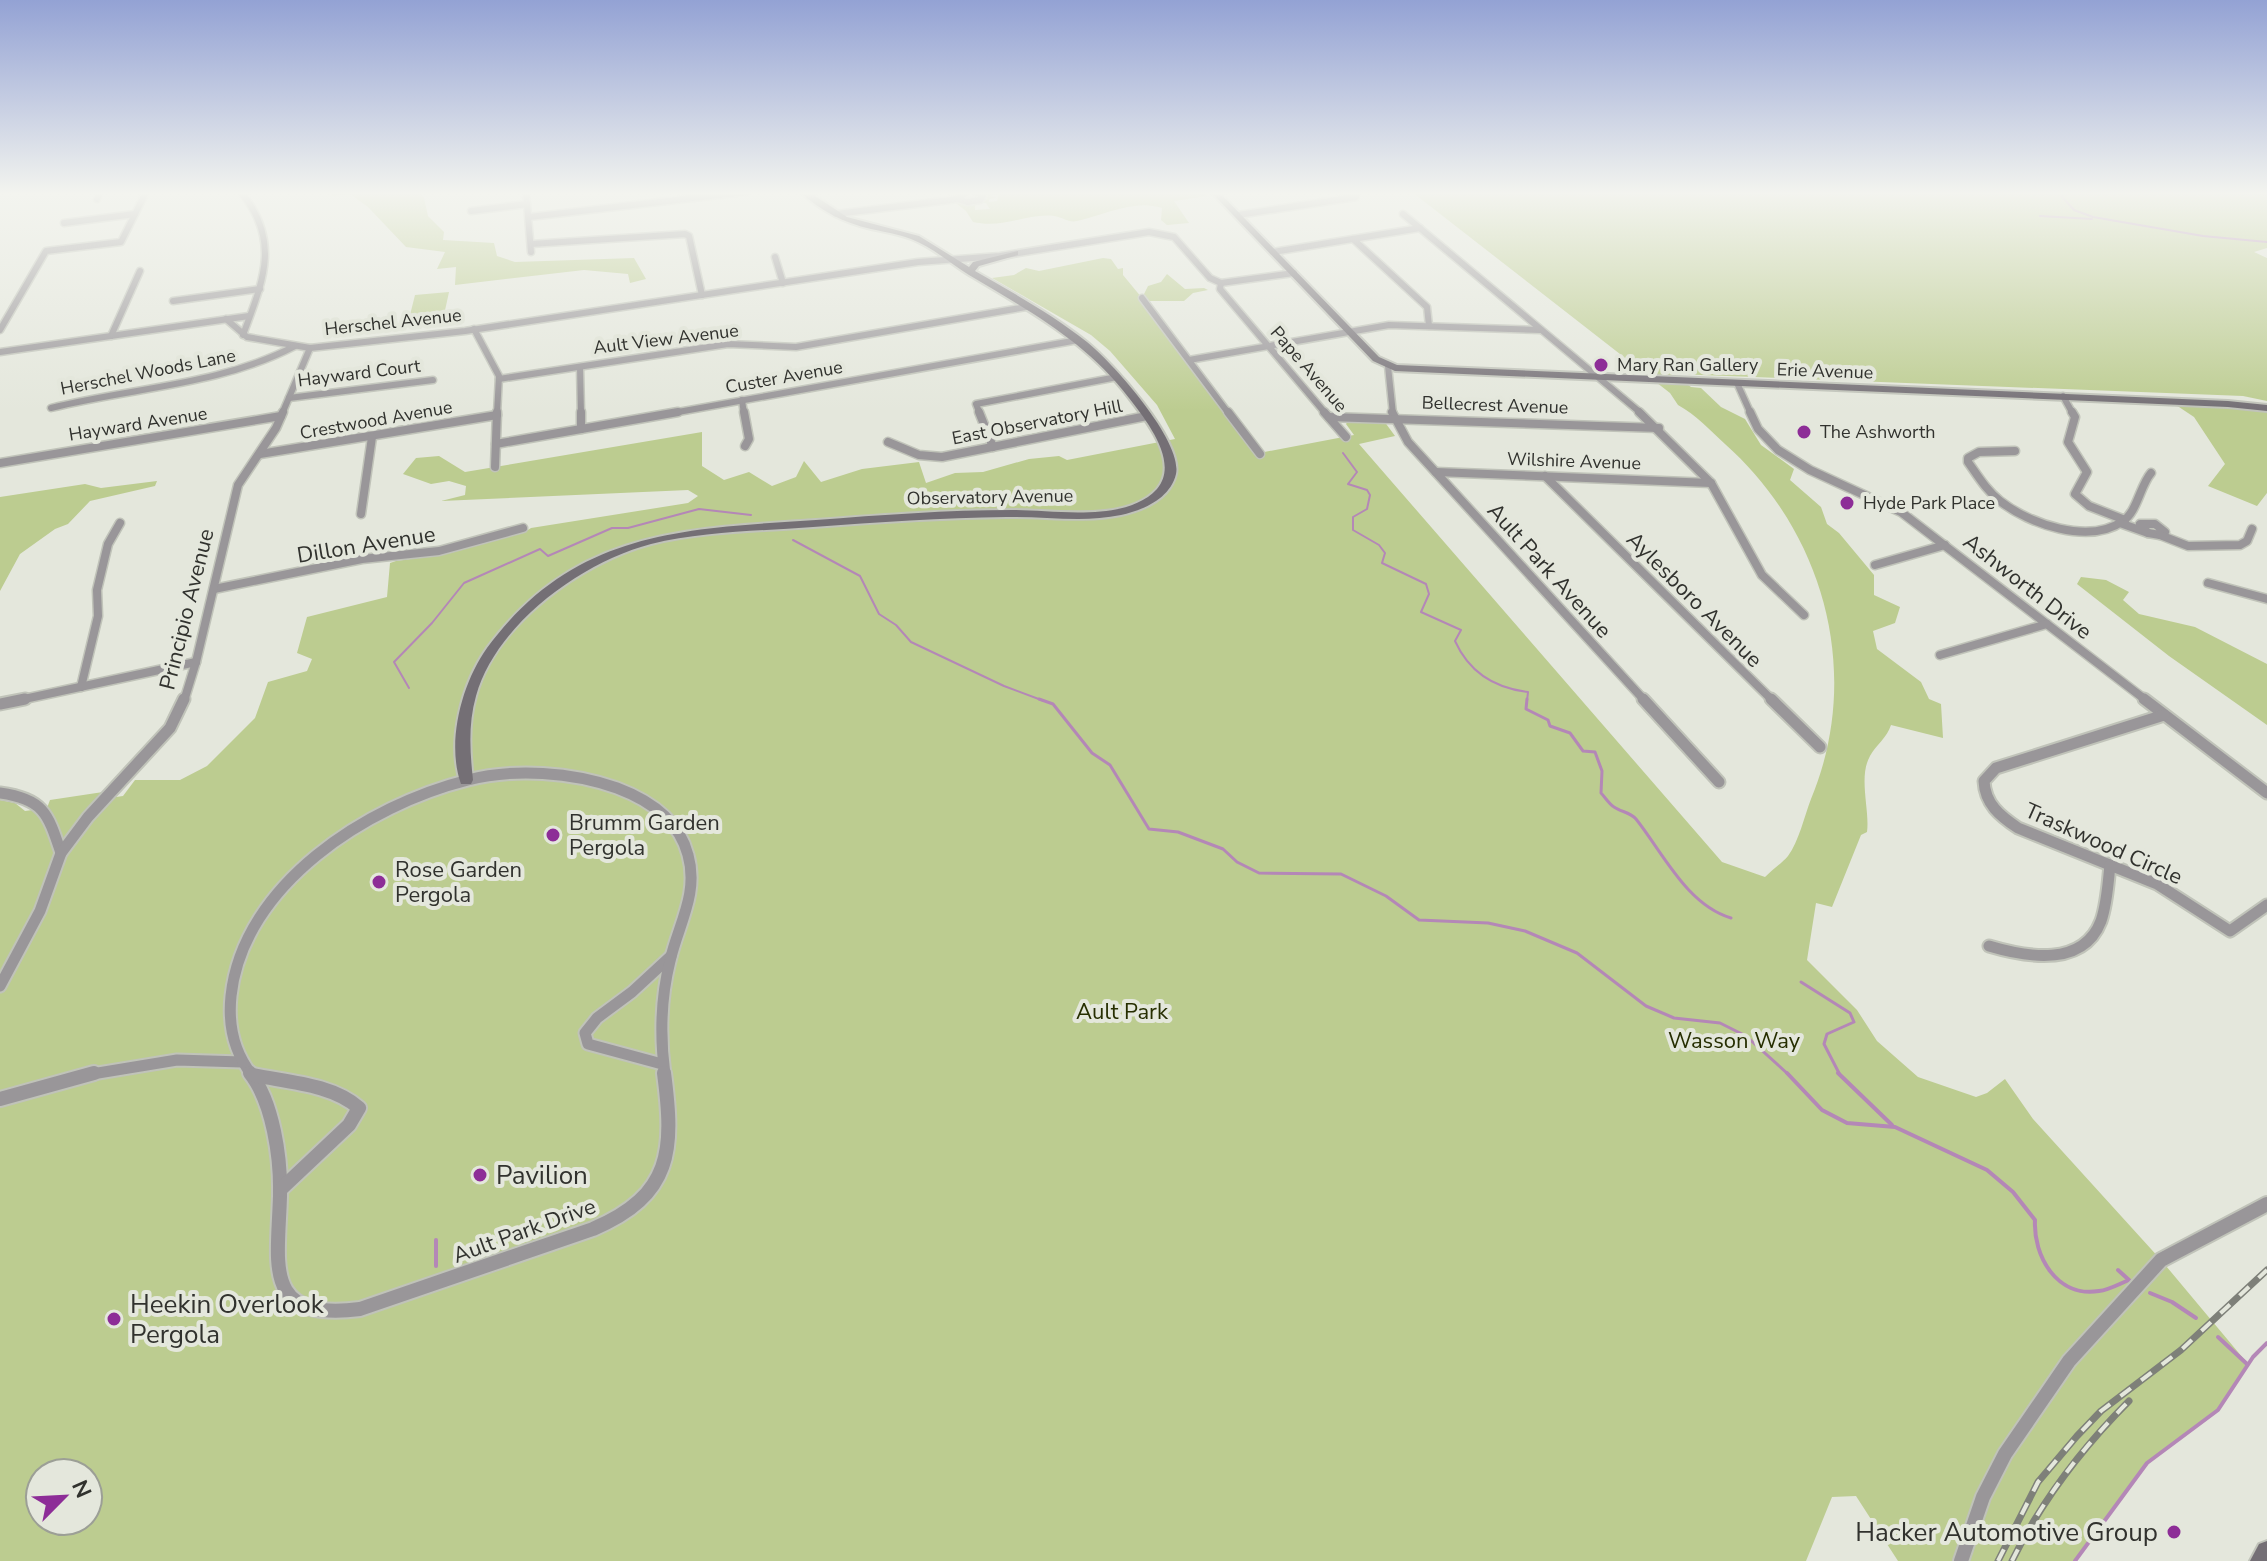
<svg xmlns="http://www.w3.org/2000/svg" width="2267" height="1561" font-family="'Nunito Sans',sans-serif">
<rect width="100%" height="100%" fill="#e4e7dc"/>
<!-- green -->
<g fill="#bccc90" fill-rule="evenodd">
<polygon points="334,192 420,192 424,198 428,216 444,232 443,240 494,243 497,256 515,262 634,258 646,279 630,283 628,274 584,270 455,285 456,267 437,269 445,252 406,247 368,207 350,194 331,196"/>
<path d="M984 192 997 194 991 196 996 198 989 199V202L997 201 999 192 1012 195 1016 192H1204L1207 196 1174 201 1189 223 1167 225 1161 220 1162 208C1135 199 1104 215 1077 221 1069 223 1062 217 1054 216 1027 213 1003 229 973 222L966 211 952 200 975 203V210L990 209 986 203H977L987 199 988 195Z"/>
<path d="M1412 192H2267V248L2254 252 2267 258V401L2243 396 1674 374 1691 387 1701 388 1721 407 1745 419 1761 445 1794 469 1790 480 1821 507 1827 524 1839 533 1874 575V595L1900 607 1895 623 1873 631 1877 649 1921 682 1929 699 1941 704 1943 738 1891 725C1887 738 1876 745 1870 756 1858 777 1870 810 1867 832L1861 835 1832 907 1816 903 1807 960 1857 1010 1877 1041 1918 1077 1976 1097 1987 1093 2005 1079 2033 1119 2161 1260 2248 1364 2218 1410 2147 1463 2075 1561H1898L1856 1496 1832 1497 1806 1561H0V800L15 803 25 811 47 808 50 800 103 792 96 800 123 796 135 780H180L207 766 255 718 268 682 307 671 312 659 297 653 307 617 387 597 390 563 396 561 432 556 523 533 531 528 688 503 698 496 688 490 441 501 465 495 466 486 449 481 431 484 403 474 416 458 439 456 465 472 702 432V466L724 480 749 472 772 486 796 477 804 461 821 482 862 469 919 462 926 483 955 473 983 472 1029 459 1059 456 1067 460 1175 439 1157 405 1110 351 1091 335 992 278 1014 275 1026 268 1039 271 1103 258 1111 259 1118 269 1123 268V275L1142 298 1148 286 1161 282 1167 274 1185 289 1204 288 1208 290 1193 293 1184 301H1145L1259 453 1354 435 1346 424 1349 420 1384 421 1395 436 1359 444 1722 862 1765 877C1772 870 1782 863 1788 856 1799 841 1804 817 1811 799 1863 674 1825 533 1725 444 1710 430 1696 415 1678 405L1670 393ZM40 1473H88V1521H40Z"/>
<polygon points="449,292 444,315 409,319 415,295"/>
<polygon points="2170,401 2267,408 2267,493 2257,506 2208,486 2225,464 2194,417"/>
<polygon points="157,481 155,486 90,501 68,524 55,529 20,554 0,591 0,497 85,484 101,488"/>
<polygon points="2081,577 2106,580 2129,592 2123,600 2139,614 2195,627 2267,664 2267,725 2169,656 2077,584"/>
</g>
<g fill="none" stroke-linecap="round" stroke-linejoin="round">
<!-- stream-far2 -->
<g stroke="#b487b7" stroke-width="2">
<polyline points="2058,192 2074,210 2093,217 2203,236 2267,242"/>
<polyline points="2040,216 2092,219"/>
<path d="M1343 453 1357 472 1348 484 1367 490 1370 495 1367 509 1353 517V530L1379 545 1385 553 1382 563 1426 584 1429 594 1421 612 1461 630 1455 641C1469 672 1494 688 1528 692L1527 701"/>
<polyline points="793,540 860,576 879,614 896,625 911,642 1004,686 1044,701"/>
<polyline points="409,688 394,662 432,623 464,583 540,549 548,556 612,528 628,528 699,509 751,515"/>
</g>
<!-- stream-far1 -->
<g stroke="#b487b7" stroke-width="3">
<polyline points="1039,699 1053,704 1092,753 1110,765 1149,829 1178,832 1223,849 1237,862 1259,873 1341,874 1386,896 1419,920 1488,923 1525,931 1577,953 1646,1006 1674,1018 1720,1023 1746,1036 1789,1075"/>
<path d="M1527 699 1526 709 1548 720 1550 726 1570 733 1583 751 1595 752 1602 771 1601 793C1605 797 1609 804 1614 807 1621 812 1630 812 1636 819 1663 853 1687 905 1731 918"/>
<polyline points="1801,982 1850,1013 1854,1022 1827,1034 1824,1044 1840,1075"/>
</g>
<!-- stream -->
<g stroke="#b487b7" stroke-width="4">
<path d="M1787 1073 1822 1110 1847 1123 1895 1127 1987 1170 2013 1192 2035 1220C2033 1256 2057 1298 2099 1291 2109 1290 2119 1284 2129 1280L2118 1270"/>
<polyline points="1838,1073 1892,1125"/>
<polyline points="436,1240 436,1266"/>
<polyline points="2150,1293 2172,1302 2196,1318"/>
<polyline points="2218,1337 2247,1364"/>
<polyline points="2075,1561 2147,1463 2218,1410 2253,1357 2267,1343"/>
</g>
<!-- street-far3 casing -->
<g stroke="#c0c3b9" stroke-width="9">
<g id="street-far3">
<path d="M241 192C282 242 262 283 243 335"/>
<polyline points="526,192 531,252"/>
<polyline points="966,192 958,199 967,202 980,200 983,196 976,192"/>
<polyline points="97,199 100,192"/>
<polyline points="471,211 527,204"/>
<polyline points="836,214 958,199"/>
<polyline points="1403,214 1642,414"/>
<polyline points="1238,215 1356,197"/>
<polyline points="529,217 745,192"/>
<polyline points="64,223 135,214"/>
<polyline points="1353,239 1427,307 1429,326"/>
<polyline points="531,244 685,234 689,236 702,295"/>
<polyline points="1273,252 1420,228"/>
<polyline points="775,257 783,283"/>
<polyline points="1221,283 1220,289 1326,414"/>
<polyline points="1142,298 1229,414"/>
<polyline points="173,301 260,289"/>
<polyline points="226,319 247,337 310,348 465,331 918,262 1000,256 1149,232 1174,237 1210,278 1221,283 1294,273"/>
<polyline points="474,329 499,376 497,414"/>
<polyline points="0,330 46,251 121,242 146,192"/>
<polyline points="111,336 140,271"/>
<polyline points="0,352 249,316"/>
<polyline points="1189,360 1389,325 1541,330"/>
<polyline points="1388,366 1393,414"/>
<polyline points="580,367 581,414"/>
<polyline points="499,379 728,344 796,347 1026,307"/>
<polyline points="1737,383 1751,414"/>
<polyline points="2063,396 2073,414"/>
<polyline points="289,398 433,380"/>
<polyline points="742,400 744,414"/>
<path d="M51 408C134 387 218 386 295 346"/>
<polyline points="282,414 310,348"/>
<polyline points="667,414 1078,340"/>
<polyline points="980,414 976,404 1117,377"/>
</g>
</g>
<!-- street-far2 casing -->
<g stroke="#c0c3b9" stroke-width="11">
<g id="street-far2">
<polyline points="581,412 581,429"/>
<polyline points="744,412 749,439 745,446"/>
<polyline points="979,412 993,447"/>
<polyline points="1228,412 1260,454"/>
<polyline points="1324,412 1346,437"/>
<polyline points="1392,412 1408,442 1645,701"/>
<polyline points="1639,412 1711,483 1762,575 1804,615"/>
<polyline points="1750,412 1758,429 1778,450 1810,470 1901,512 2147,701"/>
<polyline points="2072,412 2075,417 2068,442 2087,472 2075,494 2089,506 2125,520"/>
<polyline points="1329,417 1659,428"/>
<polyline points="888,442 919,455 942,457 1147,416"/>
<polyline points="496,444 678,412"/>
<path d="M2015 451 1979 452 1968 458V462C1978 476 1986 490 2000 501 2029 524 2089 545 2123 521 2137 512 2140 486 2151 473"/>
<polyline points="260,454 497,415"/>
<polyline points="0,463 281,416"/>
<polyline points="495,467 497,412"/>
<polyline points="1436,472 1711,483"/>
<polyline points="1545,476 1773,701"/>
<polyline points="361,514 372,437"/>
<polyline points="2120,523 2148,533"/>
<polygon points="2140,524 2155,524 2165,532 2160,535 2148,533"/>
<polyline points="2160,535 2188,546 2240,545 2247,541 2252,529"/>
<polyline points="1875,565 1945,545"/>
<polyline points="2208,583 2267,599"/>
<polyline points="214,589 362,559 439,551 523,528"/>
<polyline points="1940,655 2047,624"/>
<polyline points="81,687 98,616 97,590 108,544 120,523"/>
<polyline points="15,701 196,662"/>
<polyline points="184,701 196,662 238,485 276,428 283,412"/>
</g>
</g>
<!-- street-far1 casing -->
<g stroke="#c0c3b9" stroke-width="15">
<g id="street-far1">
<polyline points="1643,699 1719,782"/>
<polyline points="1771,699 1820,747"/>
<polyline points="2144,699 2267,793"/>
<polyline points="0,704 25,699"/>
<path d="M2164 715 1996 768 1984 781C1985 804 2000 816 2018 828L2157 884 2230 931 2267 905"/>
<path d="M0 793C44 799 48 814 61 853"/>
<path d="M1989 946C2026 957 2083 968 2101 921 2107 904 2108 884 2110 865"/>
<polyline points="0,986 40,911 61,853 88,817 170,728 184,699"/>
<polyline points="662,1064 588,1044 585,1033 597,1018 632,992 671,956"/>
<polyline points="86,1075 177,1060 242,1062"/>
<path d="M252 1075C233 1051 228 1025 231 996 243 884 368 805 468 780 514 768 572 772 617 788 649 800 679 820 688 855 699 894 678 925 670 961 661 997 660 1038 665 1075"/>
</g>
</g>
<!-- street casing -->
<g stroke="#c0c3b9" stroke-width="18">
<g id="street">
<path d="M250 1073C273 1102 281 1158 280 1196 278 1266 262 1321 360 1309L593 1229C673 1195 674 1149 664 1073"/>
<path d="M253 1075C287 1082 332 1084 359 1108L349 1125 280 1190"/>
<polyline points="0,1099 94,1073"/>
<polyline points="1961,1561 1983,1497 2005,1454 2069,1361 2161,1260 2267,1204"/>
</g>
</g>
<!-- secondary casing -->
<g stroke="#c0c3b9" stroke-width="4">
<g id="secondary">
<path d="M800 192H809L847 217 919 236 969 267 973 262 1018 251V255L979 266 975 271C1013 293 1052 314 1087 342 1112 362 1183 441 1176 474 1170 499 1143 510 1121 515 1083 523 1044 516 1006 517 942 518 878 522 813 527 760 531 704 531 651 544 582 562 496 624 476 696 468 724 470 752 473 780L471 784H461C446 742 462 683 487 648 574 530 683 529 816 520 881 515 947 510 1013 510 1054 510 1126 523 1157 489 1180 462 1146 420 1129 398 1087 342 1028 310 969 275 950 263 932 247 911 239 898 234 885 232 871 229 844 223 821 211 800 192Z"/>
<polygon points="1211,192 1219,192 1379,357 1397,365 2228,401 2267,405 2267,411 2228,407 1395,371 1373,361"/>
<polygon points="2267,1541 2267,1561 2250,1561 2259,1544"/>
</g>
</g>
<!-- street-far3 -->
<use href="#street-far3" stroke="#999699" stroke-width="6"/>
<!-- street-far2 -->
<use href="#street-far2" stroke="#999699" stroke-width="8"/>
<!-- street-far1 -->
<use href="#street-far1" stroke="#999699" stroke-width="11"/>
<!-- street -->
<use href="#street" stroke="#999699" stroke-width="14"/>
<!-- secondary -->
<use href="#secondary" fill="#746f75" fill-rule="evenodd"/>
<!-- rail casing -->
<g stroke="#7e8079" stroke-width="7">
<g id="rail">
<polyline points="1998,1561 2038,1482 2077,1436 2101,1411 2181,1350 2267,1270"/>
<path d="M2012 1561C2042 1500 2081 1449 2129 1401"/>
</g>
</g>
<!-- rail -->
<use href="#rail" stroke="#e4e7dc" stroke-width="4" stroke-dasharray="13" stroke-linecap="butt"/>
</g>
<!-- sky -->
<linearGradient id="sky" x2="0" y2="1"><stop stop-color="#93a2d4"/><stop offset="0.47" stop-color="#f3f4ef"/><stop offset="1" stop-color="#f3f4ef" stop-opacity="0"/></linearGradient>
<rect width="2267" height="411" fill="url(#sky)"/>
<!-- markers -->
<g fill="#8d2d97" stroke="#e4e7dc" stroke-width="3">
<circle cx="1601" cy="365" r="8"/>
<circle cx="1804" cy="432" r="8"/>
<circle cx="1847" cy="503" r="8"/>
<circle cx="553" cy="835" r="8"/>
<circle cx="379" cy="882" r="8"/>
<circle cx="480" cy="1175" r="8"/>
<circle cx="114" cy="1319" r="8"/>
<circle cx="2174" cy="1532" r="8"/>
</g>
<g text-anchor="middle" stroke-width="8" stroke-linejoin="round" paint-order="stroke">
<!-- far-street labels -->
<g font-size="18" fill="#31322e" stroke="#e4e7dc">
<text transform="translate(393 322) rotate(-6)" y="6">Herschel Avenue</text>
<text transform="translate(666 339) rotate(-7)" y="6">Ault View Avenue</text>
<text transform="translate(1309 369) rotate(49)" y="6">Pape Avenue</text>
<text transform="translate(1825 371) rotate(2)" y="6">Erie Avenue</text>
<text transform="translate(148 372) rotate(-11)" y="6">Herschel Woods Lane</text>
<text transform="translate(359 373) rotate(-7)" y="6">Hayward Court</text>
<text transform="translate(784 377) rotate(-10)" y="6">Custer Avenue</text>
<text transform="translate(1495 405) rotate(2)" y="6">Bellecrest Avenue</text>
<text transform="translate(376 420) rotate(-10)" y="6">Crestwood Avenue</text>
<text transform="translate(1037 422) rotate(-11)" y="6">East Observatory Hill</text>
<text transform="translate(138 424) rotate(-9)" y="6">Hayward Avenue</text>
<text transform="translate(1574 461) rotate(2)" y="6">Wilshire Avenue</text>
<text transform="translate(990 497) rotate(-1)" y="6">Observatory Avenue</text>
</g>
<!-- far-poi labels -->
<g font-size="18" fill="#31322e" stroke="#e4e7dc" text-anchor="start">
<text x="1617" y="371">Mary Ran Gallery</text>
<text x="1820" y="438">The Ashworth</text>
<text x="1863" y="509">Hyde Park Place</text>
</g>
<!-- street labels -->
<g font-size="22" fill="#31322e" stroke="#e4e7dc">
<text transform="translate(366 544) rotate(-9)" y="8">Dillon Avenue</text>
<text transform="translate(1550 570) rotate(48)" y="8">Ault Park Avenue</text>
<text transform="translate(2028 586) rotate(38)" y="8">Ashworth Drive</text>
<text transform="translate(1695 599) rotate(45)" y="8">Aylesboro Avenue</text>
<text transform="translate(186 609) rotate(-76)" y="8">Principio Avenue</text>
<text transform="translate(2104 843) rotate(24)" y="8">Traskwood Circle</text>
<text transform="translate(524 1230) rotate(-20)" y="8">Ault Park Drive</text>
</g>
<!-- poi labels -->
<g font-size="22" fill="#31322e" stroke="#e4e7dc" text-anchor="start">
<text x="569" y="830">Brumm Garden<tspan x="569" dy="25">Pergola</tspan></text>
<text x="395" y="877">Rose Garden<tspan x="395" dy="25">Pergola</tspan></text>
</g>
<!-- park labels -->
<g font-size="22" fill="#262e00" stroke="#e4e7dc">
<text x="1122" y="1019">Ault Park</text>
<text x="1734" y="1048">Wasson Way</text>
</g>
<!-- near-poi labels -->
<g font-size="26" fill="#31322e" stroke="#e4e7dc" text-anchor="start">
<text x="496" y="1184">Pavilion</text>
<text x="130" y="1313">Heekin Overlook<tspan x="130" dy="30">Pergola</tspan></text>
<text x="2158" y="1541" text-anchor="end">Hacker Automotive Group</text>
</g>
</g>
<!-- north arrow -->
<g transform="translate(64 1497) rotate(66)"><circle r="38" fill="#e4e7dc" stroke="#9c9f96" stroke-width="2"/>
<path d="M0-6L14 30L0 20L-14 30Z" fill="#8d2d97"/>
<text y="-12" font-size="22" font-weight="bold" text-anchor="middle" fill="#31322e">N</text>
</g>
</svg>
